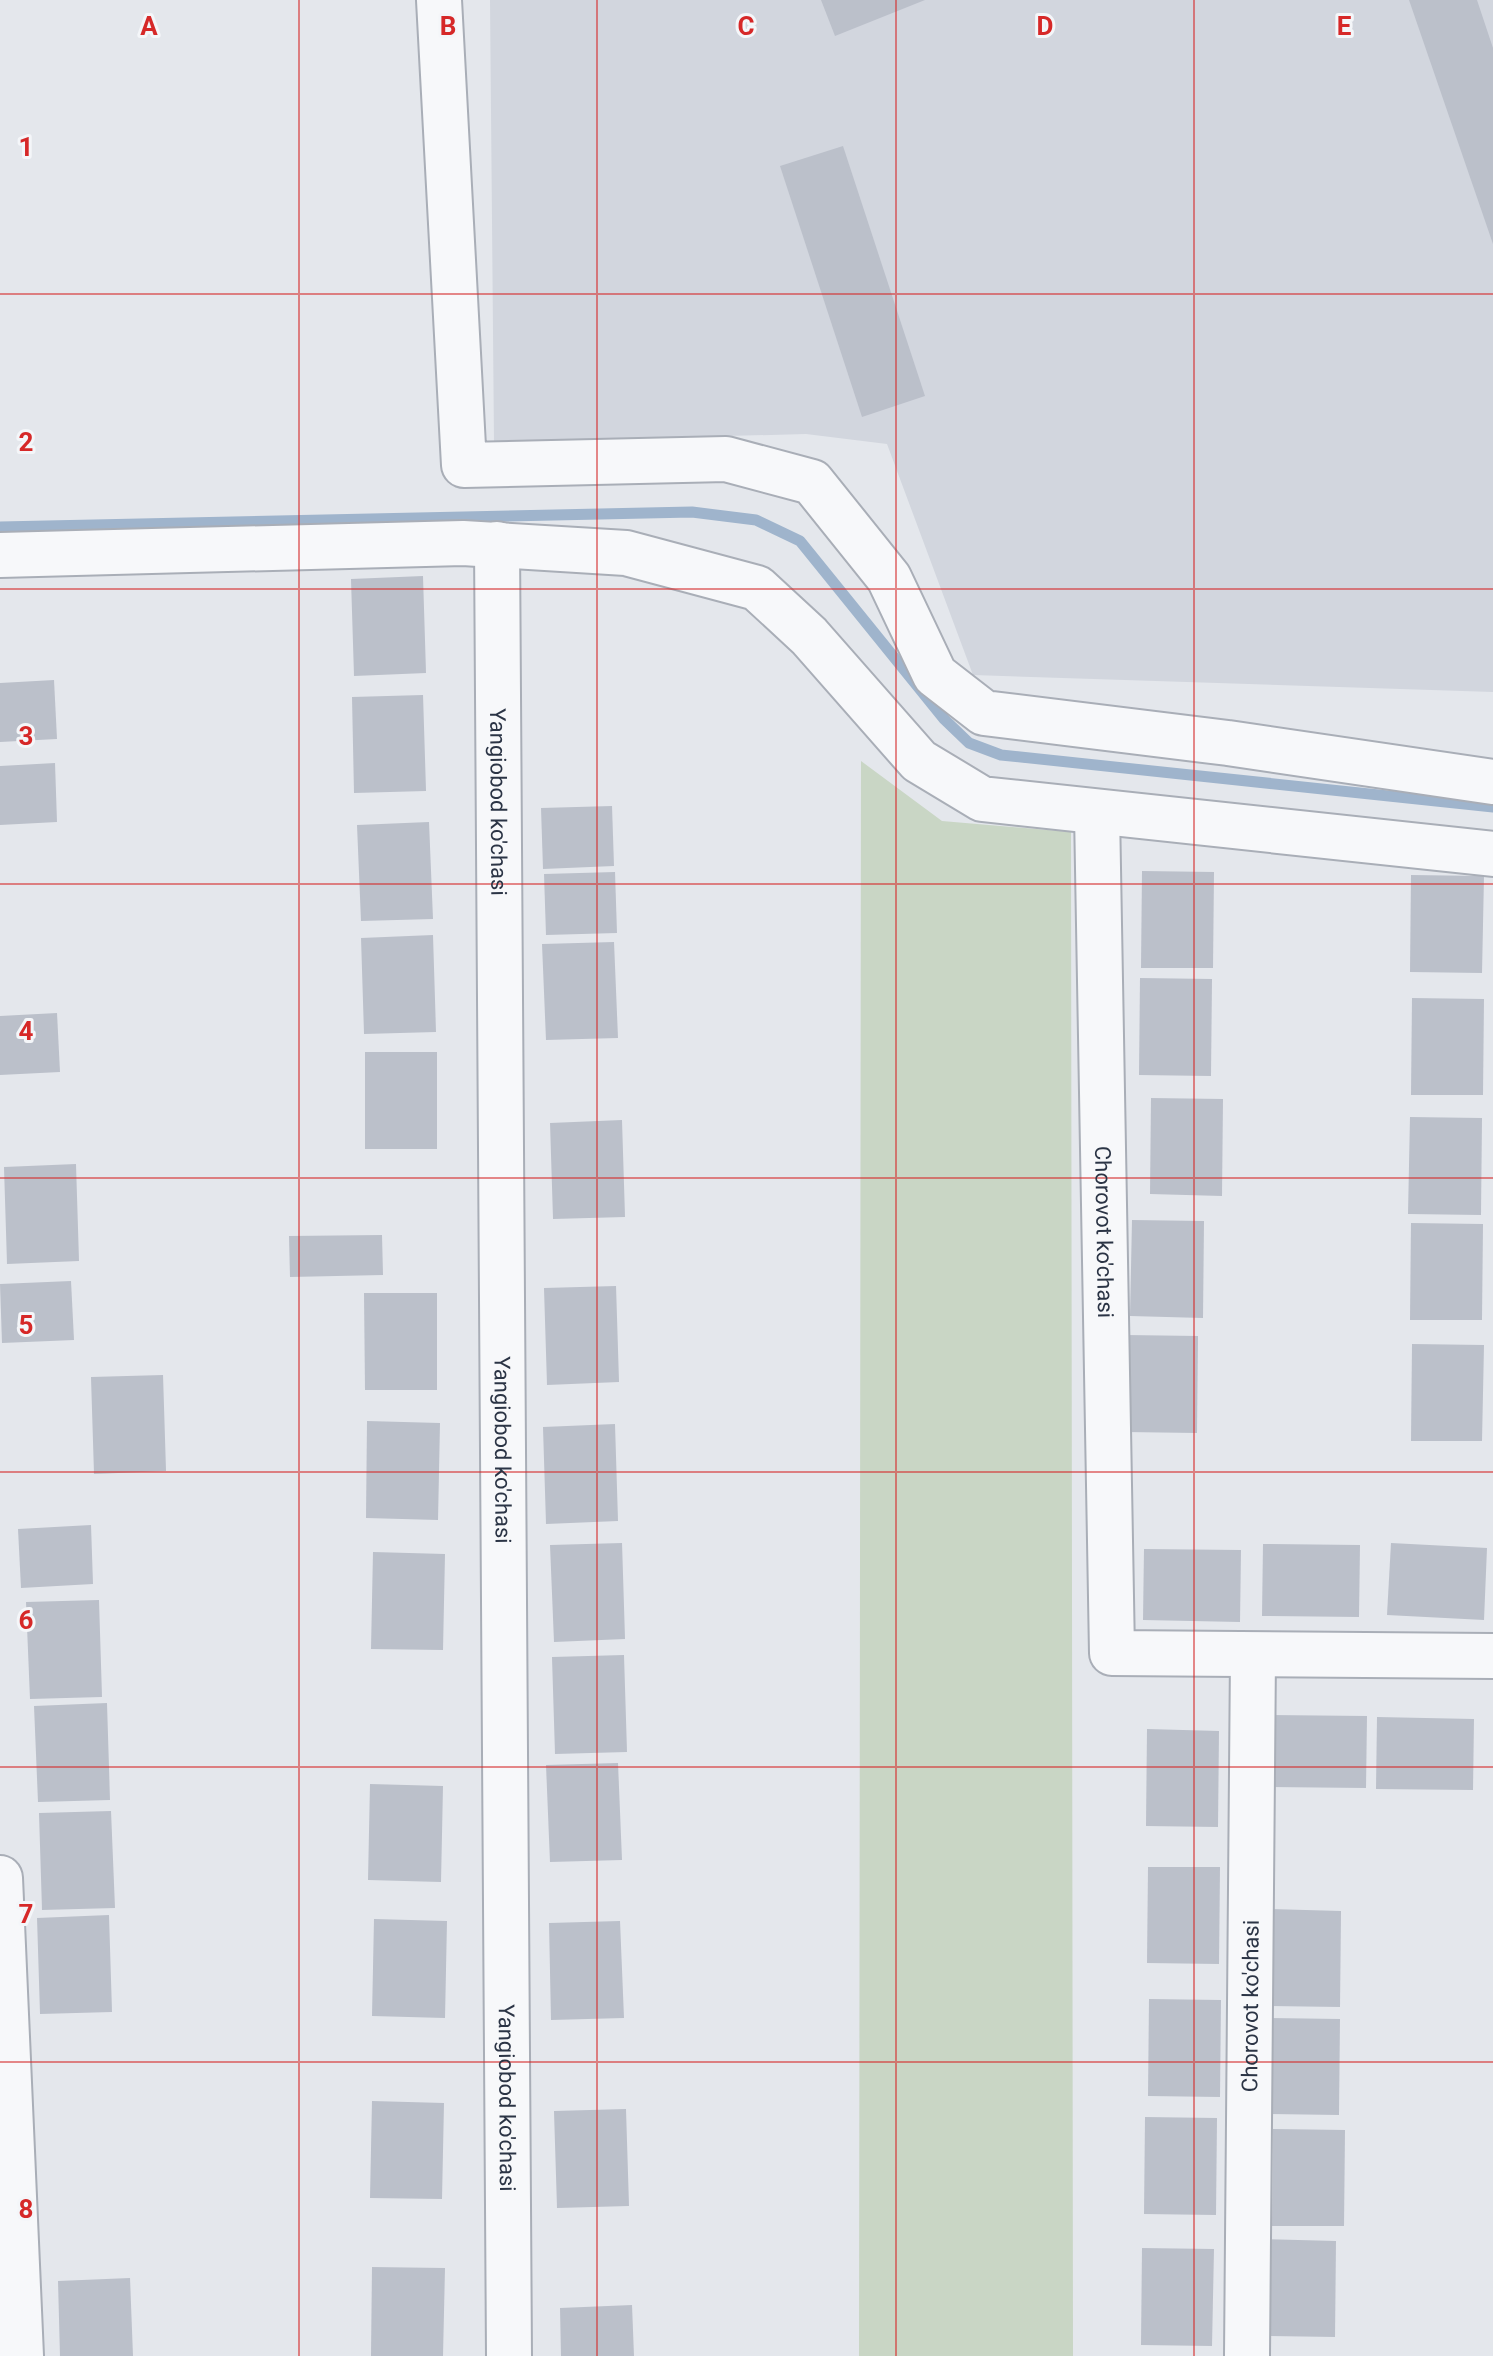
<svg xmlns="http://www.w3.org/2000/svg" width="1493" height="2356" font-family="Roboto,sans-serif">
<rect width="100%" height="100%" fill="#e4e7ec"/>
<!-- built -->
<polygon fill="#d2d6de" points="490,0 1493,0 1493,692 973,675 887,444 806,434 494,442"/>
<!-- green -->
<polygon fill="#c9d6c5" points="861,761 942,821 1071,832 1073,2356 859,2356"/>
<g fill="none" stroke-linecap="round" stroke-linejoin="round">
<!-- stream -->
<polyline stroke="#9fb4cc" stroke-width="11" points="0,527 692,512 756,520 800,541 944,719 969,743 1001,755 1493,807"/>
</g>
<!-- building -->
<g fill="#bbc0ca">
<polygon points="821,0 925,0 835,36"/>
<polygon points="1409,0 1477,0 1493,48 1493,244"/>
<polygon points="843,146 925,396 862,417 780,166"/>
<polygon points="423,576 426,673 354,676 351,579"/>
<polygon points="54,680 57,739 0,742 0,683"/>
<polygon points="423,695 426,791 354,793 352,697"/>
<polygon points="55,763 57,822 0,825 0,766"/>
<polygon points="612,806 614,866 543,869 541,808"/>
<polygon points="429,822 433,919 361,921 357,825"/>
<polygon points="1142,871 1214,872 1213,968 1141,968"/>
<polygon points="615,872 617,933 546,935 544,874"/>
<polygon points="1411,875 1484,876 1482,973 1410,972"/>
<polygon points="433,935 436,1032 364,1034 361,938"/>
<polygon points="614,942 618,1038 546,1040 542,944"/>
<polygon points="1140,978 1212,979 1211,1076 1139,1075"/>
<polygon points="1412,998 1484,999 1483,1095 1411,1095"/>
<polygon points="57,1013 60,1072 0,1075 0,1016"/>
<rect x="365" y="1052" width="72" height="97"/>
<polygon points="1151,1098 1223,1099 1222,1196 1150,1194"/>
<polygon points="1410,1117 1482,1118 1481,1215 1408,1214"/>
<polygon points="622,1120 625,1217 553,1219 550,1123"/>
<polygon points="76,1164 79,1261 7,1264 4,1167"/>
<polygon points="1132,1220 1204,1221 1203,1318 1130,1316"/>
<polygon points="1411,1223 1483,1224 1482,1320 1410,1320"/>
<polygon points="382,1235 383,1275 290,1277 289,1236"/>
<polygon points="71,1281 74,1340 2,1343 0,1284"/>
<polygon points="616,1286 619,1382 547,1385 544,1288"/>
<polygon points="364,1293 437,1293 437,1390 365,1390"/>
<polygon points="1126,1335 1198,1336 1197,1433 1125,1432"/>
<polygon points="1412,1344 1484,1345 1482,1441 1411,1441"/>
<polygon points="163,1375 166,1471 94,1474 91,1377"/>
<polygon points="367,1421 440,1423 438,1520 366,1518"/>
<polygon points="615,1424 618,1521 546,1524 543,1427"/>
<polygon points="91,1525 93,1584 21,1588 18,1529"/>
<polygon points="622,1543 625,1639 554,1642 550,1545"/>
<polygon points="1391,1543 1487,1548 1484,1620 1387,1615"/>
<polygon points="1263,1544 1360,1545 1359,1617 1262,1616"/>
<polygon points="1144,1549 1241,1550 1240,1622 1143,1620"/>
<polygon points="373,1552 445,1554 443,1650 371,1649"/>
<polygon points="99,1600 102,1697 30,1699 26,1602"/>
<polygon points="624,1655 627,1752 555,1754 552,1657"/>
<polygon points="107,1703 110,1800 38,1802 34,1706"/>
<polygon points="1270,1715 1367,1716 1366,1788 1269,1787"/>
<polygon points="1377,1717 1474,1719 1473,1790 1376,1789"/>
<polygon points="1147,1729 1219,1731 1218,1827 1146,1826"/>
<polygon points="618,1763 622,1860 550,1862 546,1765"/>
<polygon points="370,1784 443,1786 441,1882 368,1880"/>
<polygon points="111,1811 115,1908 42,1910 39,1813"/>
<polygon points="1148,1867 1220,1867 1219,1964 1147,1963"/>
<polygon points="1269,1909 1341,1911 1340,2007 1268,2006"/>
<polygon points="109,1915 112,2012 40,2014 37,1918"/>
<polygon points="374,1919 447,1921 445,2018 372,2016"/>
<polygon points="620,1921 624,2018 551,2020 549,1923"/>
<polygon points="1149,1999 1221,2000 1220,2097 1148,2096"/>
<polygon points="1269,2018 1340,2019 1339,2115 1267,2114"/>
<polygon points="372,2101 444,2103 442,2199 370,2198"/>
<polygon points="626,2109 629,2206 557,2208 554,2111"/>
<polygon points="1145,2117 1217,2118 1216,2215 1144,2214"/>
<polygon points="1273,2129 1345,2130 1344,2226 1272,2226"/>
<polygon points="1264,2239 1336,2241 1335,2337 1262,2336"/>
<polygon points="1142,2248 1214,2249 1212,2346 1141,2345"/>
<polygon points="372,2267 445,2268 443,2356 371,2356"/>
<polygon points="130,2278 133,2356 60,2356 58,2281"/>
<polygon points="632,2305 634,2356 561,2356 560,2308"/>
</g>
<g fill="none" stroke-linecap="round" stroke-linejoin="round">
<!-- minor casing -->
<g stroke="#a9aeb7" stroke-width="48">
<g id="minor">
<polyline points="439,0 464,465 726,459 812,482 889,578 935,675 984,713 1228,743 1493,782"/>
<path id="s1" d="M497 544 509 2356"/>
<polyline points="0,555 463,543 626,553 757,588 809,636 919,761 982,799 1493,854"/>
<path id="s2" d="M1097 812 1112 1653 1493 1656"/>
<polyline points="0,1878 21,2356"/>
<path id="s3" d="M1247 2356 1253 1655"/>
</g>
</g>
<!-- minor -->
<use href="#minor" stroke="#f7f8fa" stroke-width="44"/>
</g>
<!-- grid -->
<path fill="none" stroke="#d62828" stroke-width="2" stroke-opacity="0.55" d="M299 0V2356M597 0V2356M896 0V2356M1194 0V2356M0 294H1493M0 589H1493M0 884H1493M0 1178H1493M0 1472H1493M0 1767H1493M0 2062H1493"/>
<g text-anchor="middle" stroke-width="6" stroke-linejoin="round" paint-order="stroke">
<!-- street labels -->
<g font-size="22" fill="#2b3445" stroke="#f4f6f9">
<text dy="8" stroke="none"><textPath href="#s1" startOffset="258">Yangiobod ko'chasi</textPath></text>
<text dy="8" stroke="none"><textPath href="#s2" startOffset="420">Chorovot ko'chasi</textPath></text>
<text dy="8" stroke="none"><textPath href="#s1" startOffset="906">Yangiobod ko'chasi</textPath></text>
<text dy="8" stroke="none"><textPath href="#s3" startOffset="350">Chorovot ko'chasi</textPath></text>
<text dy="8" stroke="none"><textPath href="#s1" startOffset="1554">Yangiobod ko'chasi</textPath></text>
</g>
</g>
<g font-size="26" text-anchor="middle" font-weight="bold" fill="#d62828" stroke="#f4f6f9" stroke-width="6" stroke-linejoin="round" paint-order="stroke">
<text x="149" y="35">A</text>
<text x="448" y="35">B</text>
<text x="746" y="35">C</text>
<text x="1045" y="35">D</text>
<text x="1344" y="35">E</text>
<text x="26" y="156">1</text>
<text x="26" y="451">2</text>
<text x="26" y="745">3</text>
<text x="26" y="1040">4</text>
<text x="26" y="1334">5</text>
<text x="26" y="1629">6</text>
<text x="26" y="1923">7</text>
<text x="26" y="2218">8</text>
</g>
</svg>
